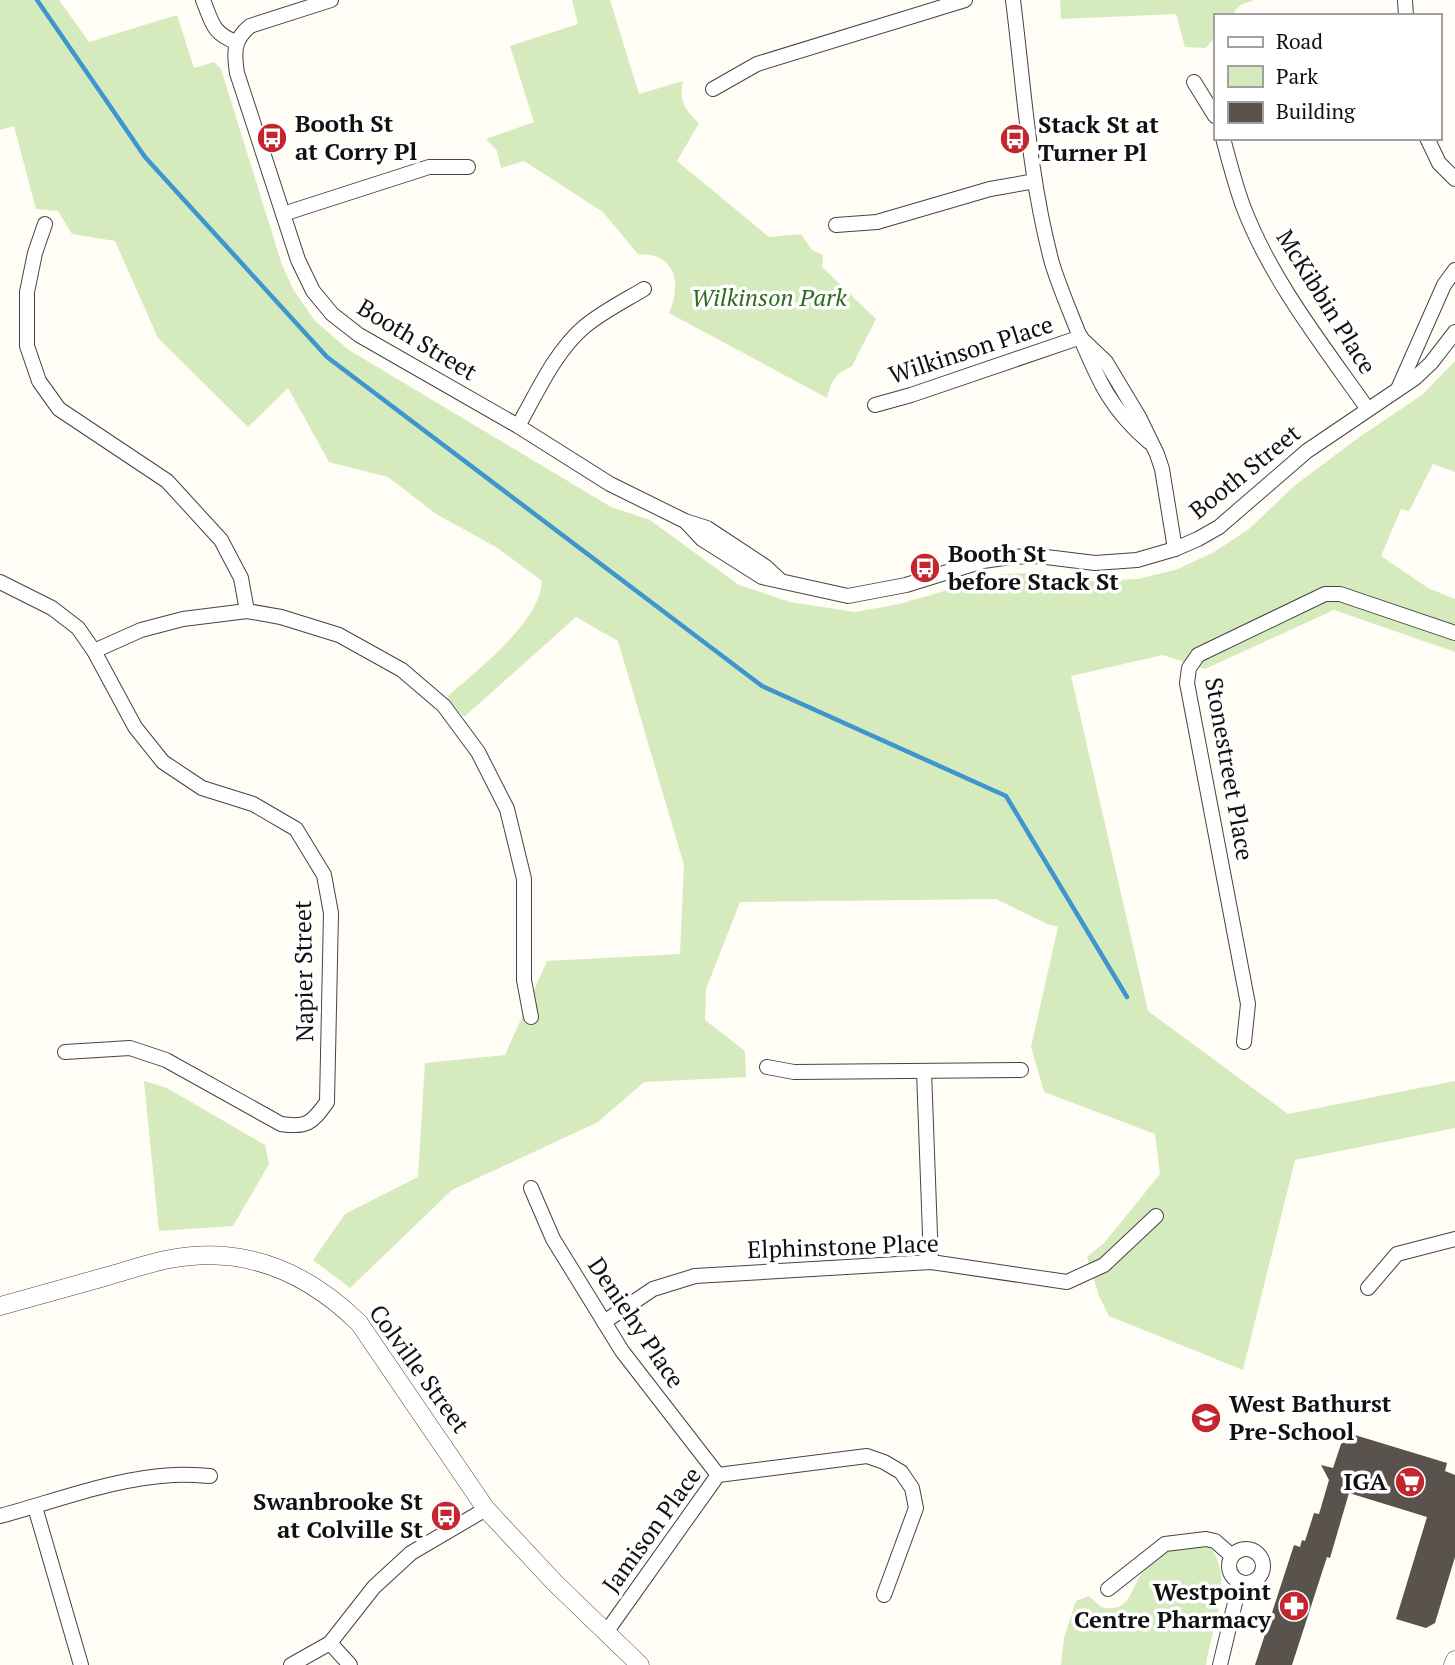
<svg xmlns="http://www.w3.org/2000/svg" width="1455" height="1665" font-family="'PT Serif',serif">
<rect width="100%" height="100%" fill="#fffdf5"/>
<!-- green -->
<g fill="#d5ebbd">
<path d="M0 0H59L89 42 177 15 194 68 214 62 221 69 282 265 293 289 315 321 349 350 611 507 650 520 739 585 790 602 855 612 899 604 1003 574 1035 573 1093 581 1138 579 1178 569 1214 552 1249 529 1294 486 1358 438 1422 395 1455 361V472L1433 464 1409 511 1401 509 1381 556 1428 588 1455 599V652L1334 610 1205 669 1163 655 1071 676 1148 1011 1288 1114 1455 1081V1128L1295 1160 1243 1370 1109 1316 1099 1296 1087 1257 1105 1242 1160 1174 1155 1134 1044 1092 1031 1047 1058 927 1047 924 996 899 740 902 706 989 705 1020 745 1051 746 1077 644 1082 598 1122 452 1190 350 1288 313 1260 345 1214 418 1177 425 1063 505 1055 547 961 680 954 684 865 618 641 576 617 464 717 447 697C477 670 540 623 542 581L496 547 436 514 388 477 329 462 288 388 248 427 158 338 115 241 72 234 58 211 36 209 14 126 0 130Z"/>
<path d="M572 0H610L639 94 683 81C679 100 684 110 699 123L677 161 769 237 801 234 812 250 823 255 822 267 876 319 852 366 838 374 831 384 827 398 669 313C678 293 680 265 655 256 650 254 643 255 638 254L603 212 524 161 501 168 497 151 486 139 534 122 510 46 578 24Z"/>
<polygon points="1060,0 1254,0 1240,5 1231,16 1215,16 1215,37 1206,48 1185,47 1176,14 1061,19"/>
<polygon points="144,1081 167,1088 265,1145 269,1164 233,1226 159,1231"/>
<path d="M1208 1545C1237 1577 1211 1629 1206 1665H1061L1064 1638 1076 1601 1089 1596 1101 1607C1129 1613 1129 1594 1140 1576 1147 1565 1163 1552 1175 1547 1184 1544 1198 1546 1208 1545Z"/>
</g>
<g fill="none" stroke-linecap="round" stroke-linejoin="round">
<!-- stream -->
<polyline stroke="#3f96cf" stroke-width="4.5" points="37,0 145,157 327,357 762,686 1006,796 1127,997"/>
</g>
<!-- building -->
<polygon fill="#5a524d" points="1345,1432 1447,1463 1445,1471 1455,1475 1455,1557 1435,1623 1426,1628 1396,1619 1427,1517 1349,1493 1330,1558 1327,1557 1292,1665 1255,1665 1294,1545 1300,1547 1302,1540 1305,1541 1314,1513 1319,1514 1329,1480 1321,1465 1333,1468"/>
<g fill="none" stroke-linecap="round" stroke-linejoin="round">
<!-- minor casing -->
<g stroke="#444" stroke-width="16">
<g id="minor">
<path d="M203 0C212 22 212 33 236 42"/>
<path d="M331 0 250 26C233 40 234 53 237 73L298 260 313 291 332 314 359 335 518 426 610 484 685 521 707 528 766 567 781 581"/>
<path d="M1013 0C1024 87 1029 177 1052 263 1059 286 1069 309 1078 332 1098 379 1109 408 1149 442"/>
<polyline points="1405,0 1406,16"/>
<polyline points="1194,82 1215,116"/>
<polyline points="713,89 757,64 965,0"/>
<path d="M1223 138C1229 161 1235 184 1243 206 1271 280 1322 344 1367 408"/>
<polyline points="1427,138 1439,163 1455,179"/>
<polyline points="283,214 429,167 468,167"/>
<polyline points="45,224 35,253 27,292 27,346 39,381 59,409 167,481 221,540 241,578 247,611"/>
<polyline points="836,225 877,222 990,189 1035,181"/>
<polyline points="1084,341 1106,362 1139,417 1157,454 1162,469 1175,549"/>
<polyline points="1398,389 1444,285 1455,270"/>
<polyline points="875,405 911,395 1081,337"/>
<path d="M518 426C537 393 554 353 584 327 602 312 624 301 644 289"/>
<polyline points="687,523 702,539 762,577 848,596 906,585 983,561 1011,557 1038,556 1095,563 1137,560 1175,549 1198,539 1219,527 1307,451 1415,378 1431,363 1455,332"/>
<path d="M0 582 52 608 78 628 94 651 135 727 163 762 202 788 253 804 296 829 324 875 331 913 327 1102C312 1123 307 1128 281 1124L166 1060 130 1048 65 1052"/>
<polyline points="94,651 141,630 183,619 247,611 281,617 339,635 402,670 444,706 478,752 507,809 524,879 524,980 531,1017"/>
<polyline points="1244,1042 1248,1004 1187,683 1189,668 1198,655 1325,594 1340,594 1455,633"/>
<polyline points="767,1067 794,1072 1021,1070"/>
<polyline points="924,1071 931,1262"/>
<polyline points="531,1188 553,1239 622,1351 718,1475"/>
<polyline points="1368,1288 1397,1254 1455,1239"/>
<polyline points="604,1322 653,1289 695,1276 931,1262 1067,1282 1104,1265 1156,1216"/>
<polyline points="35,1507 81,1665"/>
<path d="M0 1516C56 1501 114 1478 173 1475 185 1474 198 1475 210 1476"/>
<circle cx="1246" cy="1566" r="17"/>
<polyline points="1108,1589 1165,1544 1206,1539 1215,1541 1232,1556"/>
<polyline points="607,1631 718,1475 867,1456 884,1462 901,1472 912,1488 916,1508 884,1595"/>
<polyline points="330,1643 350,1665"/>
<polyline points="291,1665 330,1643 374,1587 411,1553 486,1509"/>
<polyline points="1220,1665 1240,1582"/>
</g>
</g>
<!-- tertiary casing -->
<g stroke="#444" stroke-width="19">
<g id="tertiary">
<path d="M0 1306C36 1296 72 1286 108 1276 129 1270 149 1263 170 1259 244 1245 307 1272 359 1323L486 1509 554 1582 640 1665"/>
<polyline points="1453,1665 1455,1660"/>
</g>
</g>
<!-- minor -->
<use href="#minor" stroke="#fff" stroke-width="14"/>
<!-- tertiary -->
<use href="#tertiary" stroke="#fff" stroke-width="18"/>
</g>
<!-- icons -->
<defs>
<g id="bus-disc" transform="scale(1.575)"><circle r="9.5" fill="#c4262e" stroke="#fff"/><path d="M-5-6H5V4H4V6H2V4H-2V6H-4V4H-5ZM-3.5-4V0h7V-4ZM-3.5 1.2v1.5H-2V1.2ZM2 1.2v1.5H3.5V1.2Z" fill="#fff"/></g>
<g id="school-disc" transform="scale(1.575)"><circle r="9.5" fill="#c4262e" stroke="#fff"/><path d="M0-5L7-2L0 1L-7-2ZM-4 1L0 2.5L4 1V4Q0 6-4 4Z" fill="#fff"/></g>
<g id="supermarket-disc" transform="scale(1.575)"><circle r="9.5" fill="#c4262e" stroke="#fff"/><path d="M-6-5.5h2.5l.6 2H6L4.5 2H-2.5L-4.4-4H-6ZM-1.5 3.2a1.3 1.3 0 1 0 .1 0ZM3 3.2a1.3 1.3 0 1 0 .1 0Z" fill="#fff"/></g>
<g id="pharmacy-disc" transform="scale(1.575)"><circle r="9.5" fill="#c4262e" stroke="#fff"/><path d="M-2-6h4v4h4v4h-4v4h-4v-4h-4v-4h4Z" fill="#fff"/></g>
</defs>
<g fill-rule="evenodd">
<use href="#bus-disc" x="272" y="138"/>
<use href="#bus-disc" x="1015" y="139"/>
<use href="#bus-disc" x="925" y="568"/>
<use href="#school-disc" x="1206" y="1418"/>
<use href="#supermarket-disc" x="1410" y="1482"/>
<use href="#bus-disc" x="446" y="1516"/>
<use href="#pharmacy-disc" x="1294" y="1606"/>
</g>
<g text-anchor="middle" stroke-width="7" stroke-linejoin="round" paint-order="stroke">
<!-- poi labels -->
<g font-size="24" font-weight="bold" fill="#111" stroke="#fff" text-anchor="start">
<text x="295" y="132">Booth St<tspan x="295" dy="28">at Corry Pl</tspan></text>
<text x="1038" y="133">Stack St at<tspan x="1038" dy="28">Turner Pl</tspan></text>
<text x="948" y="562">Booth St<tspan x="948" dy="28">before Stack St</tspan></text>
<text x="1229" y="1412">West Bathurst<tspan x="1229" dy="28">Pre-School</tspan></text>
<text x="1387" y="1490" text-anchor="end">IGA</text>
<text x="423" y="1510" text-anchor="end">Swanbrooke St<tspan x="423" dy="28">at Colville St</tspan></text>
<text x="1271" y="1600" text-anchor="end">Westpoint<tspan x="1271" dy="28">Centre Pharmacy</tspan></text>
</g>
<!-- park labels -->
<g font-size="24" font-style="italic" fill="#2f6b1f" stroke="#fff">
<text x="769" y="306">Wilkinson Park</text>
</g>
<!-- street labels -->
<g font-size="24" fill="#111" stroke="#fff">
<text transform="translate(1326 302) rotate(58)" y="8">McKibbin Place</text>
<text transform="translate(417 340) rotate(31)" y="8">Booth Street</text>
<text transform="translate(971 350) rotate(-18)" y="8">Wilkinson Place</text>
<text transform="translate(1245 472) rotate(-39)" y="8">Booth Street</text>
<text transform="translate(1229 769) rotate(80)" y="8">Stonestreet Place</text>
<text transform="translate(304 971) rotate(-91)" y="8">Napier Street</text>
<text transform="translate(843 1247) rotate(-2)" y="8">Elphinstone Place</text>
<text transform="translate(636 1323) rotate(56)" y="8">Deniehy Place</text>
<text transform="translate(419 1369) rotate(54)" y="8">Colville Street</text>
<text transform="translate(652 1530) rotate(-54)" y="8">Jamison Place</text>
</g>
</g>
<!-- legend -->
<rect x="1214" y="14" width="228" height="126" fill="#ffffff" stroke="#a0a0a0" stroke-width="2"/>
<rect x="1228" y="37" width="35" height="10" fill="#ffffff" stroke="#a0a0a0" stroke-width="2"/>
<text x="1276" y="49" font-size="21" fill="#111111">Road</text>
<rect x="1228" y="66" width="35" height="21" fill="#d5ebbd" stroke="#a0a0a0" stroke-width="2"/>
<text x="1276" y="84" font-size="21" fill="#111111">Park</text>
<rect x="1228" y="102" width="35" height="21" fill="#5a524d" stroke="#a0a0a0" stroke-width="2"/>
<text x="1276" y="119" font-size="21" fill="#111111">Building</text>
</svg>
